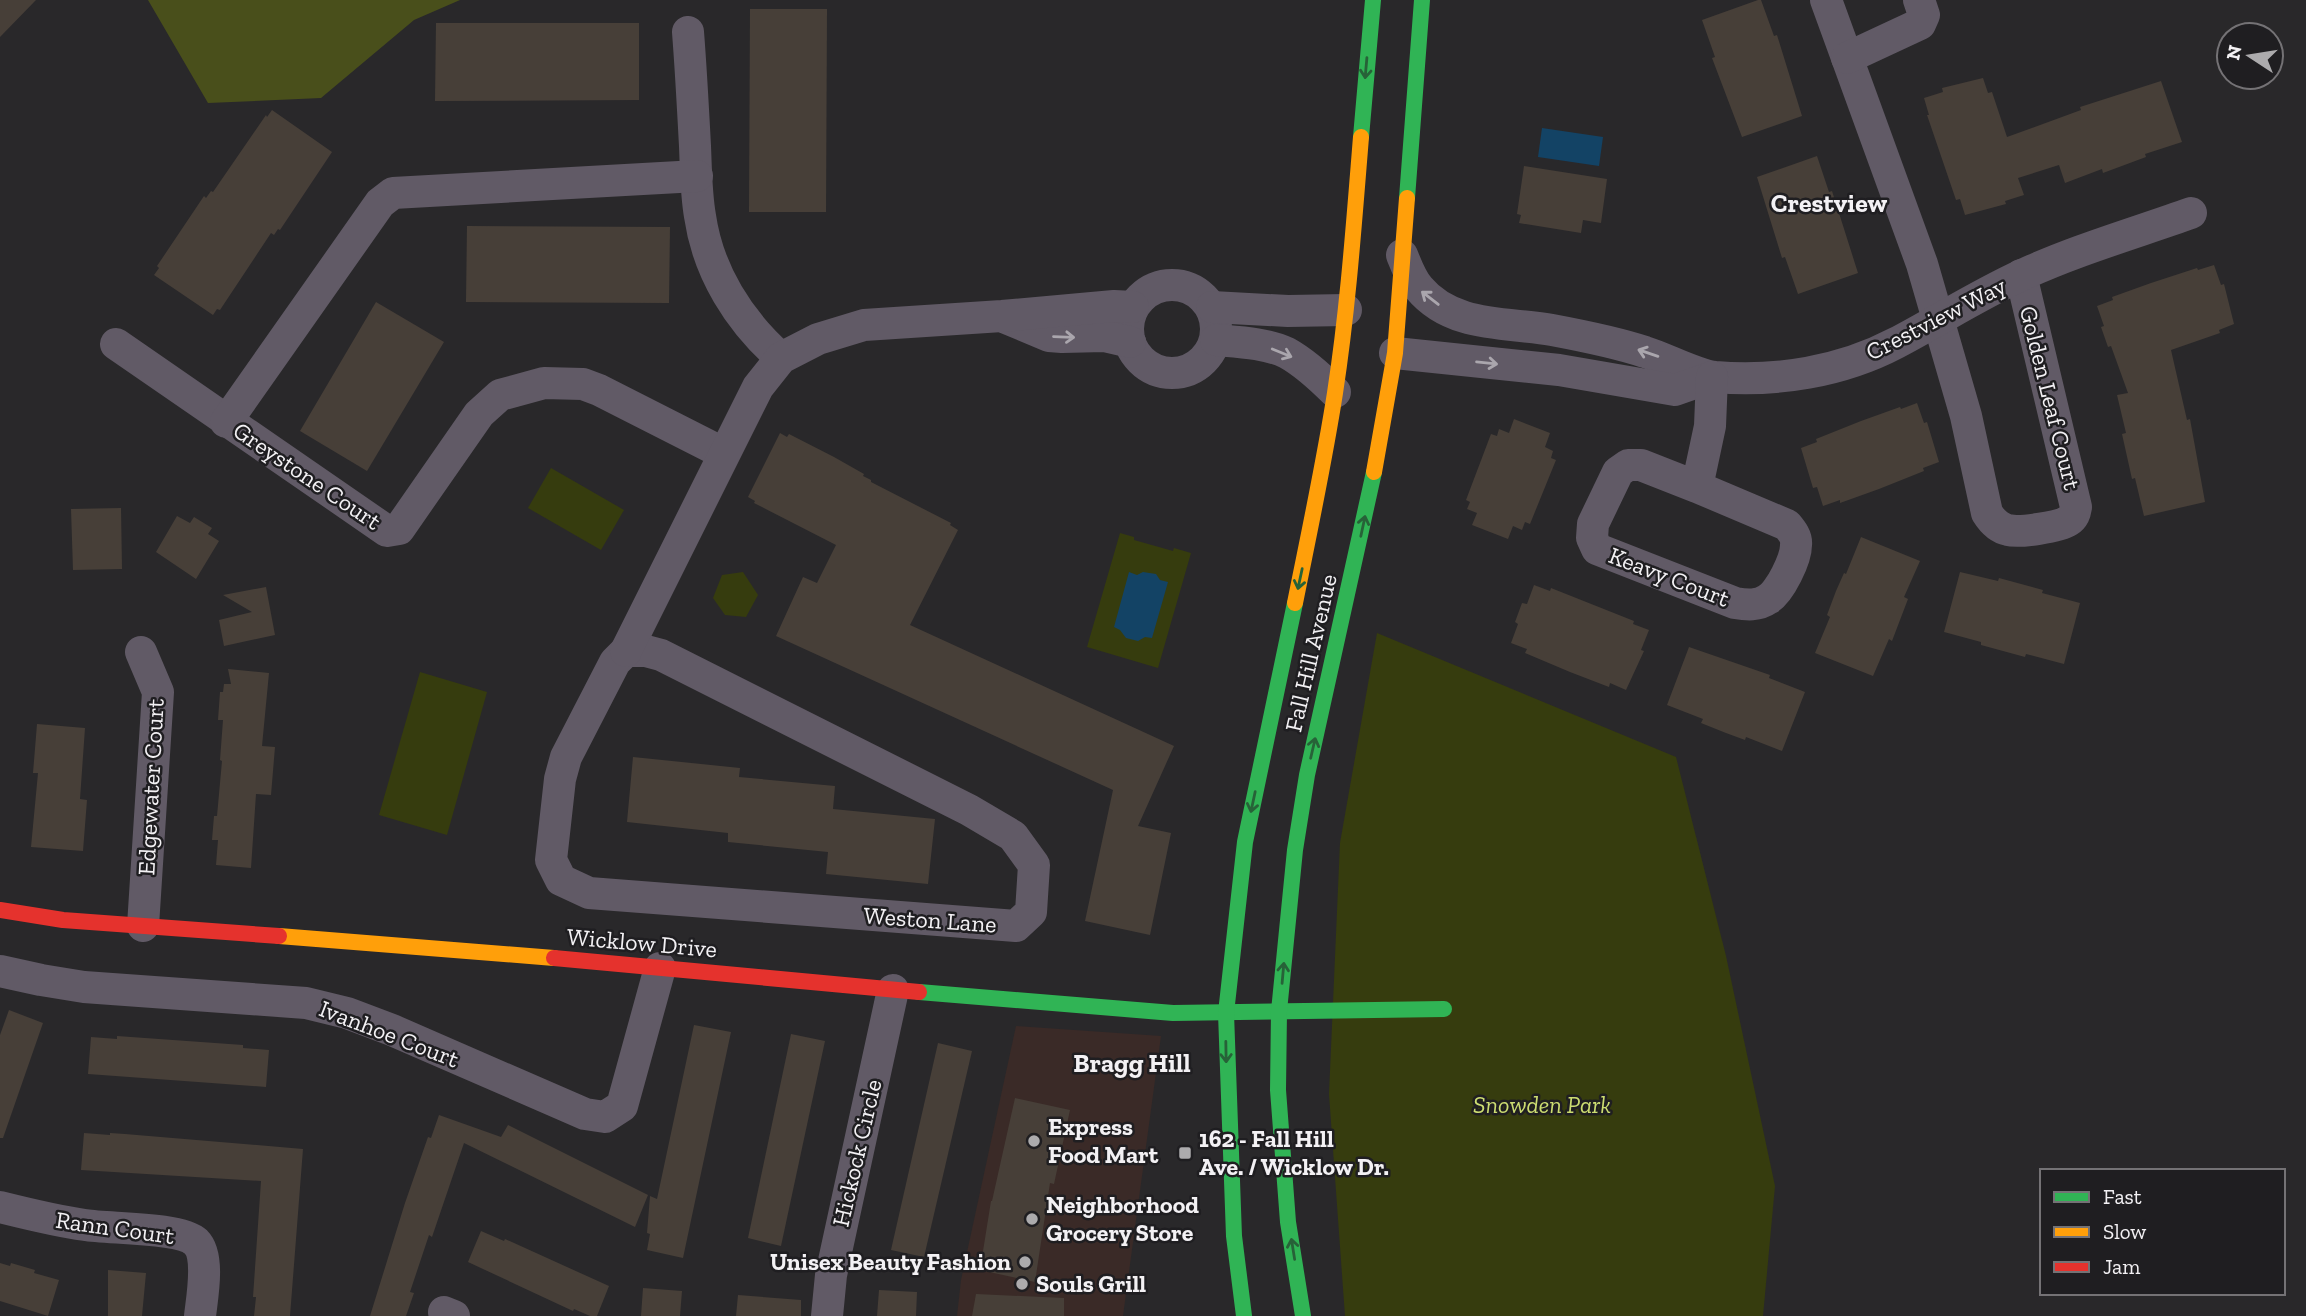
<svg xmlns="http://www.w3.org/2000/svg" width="2306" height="1316" font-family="'Zilla Slab',serif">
<rect width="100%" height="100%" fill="#29282a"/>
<!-- commercial -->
<polygon fill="#3a2a27" points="1016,1026 1161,1036 1123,1316 957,1316 961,1280"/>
<!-- green -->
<g fill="#363c0e">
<polygon points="551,468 624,510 601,550 528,508"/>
<polygon points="1120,533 1134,537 1134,540 1173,551 1174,548 1191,553 1158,668 1087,647"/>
<polygon points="743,572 758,595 746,617 725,615 713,598 722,575"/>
<polygon points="1377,633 1676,757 1726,956 1775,1186 1763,1316 1345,1316 1329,1094 1340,843"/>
<polygon points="420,672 487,692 447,835 379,815"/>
</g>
<!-- forest -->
<polygon fill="#494f1b" points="148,0 460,0 414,20 321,98 208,103"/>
<!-- water -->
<g fill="#134365">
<polygon points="1542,128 1603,137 1599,166 1538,157"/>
<polygon points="1129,572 1137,575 1143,572 1156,574 1160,580 1168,582 1152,638 1145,637 1138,641 1126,638 1120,630 1114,627"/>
</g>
<!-- building -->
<g fill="#473f38">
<polygon points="0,0 36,0 0,37"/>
<polygon points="1758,0 1761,0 1774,36 1777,35 1802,116 1742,137 1712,58 1715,57 1702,20"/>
<polygon points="750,9 827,9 826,212 749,212"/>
<polygon points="436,23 639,23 639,100 435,101"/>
<polygon points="1983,78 1988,93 1992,92 2007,137 2081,110 2080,107 2161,81 2182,142 2145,154 2146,157 2103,173 2102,169 2065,183 2059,165 2018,178 2024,195 2005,201 2006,204 1965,215 1960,199 1956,200 1927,115 1929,115 1924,98 1943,92 1942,88"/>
<polygon points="272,110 332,152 280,230 278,229 274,235 271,233 220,310 217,309 213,315 154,275 159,268 157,266 204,196 206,198 211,191 213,192 266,115 267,117"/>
<polygon points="1817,156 1829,192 1832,191 1858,273 1798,294 1785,257 1782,258 1757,177"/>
<polygon points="1524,166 1607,179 1601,223 1583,220 1581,233 1519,223 1521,215 1517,214"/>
<polygon points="467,226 670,227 669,303 466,302"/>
<polygon points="2214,265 2221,285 2224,284 2234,324 2219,330 2220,333 2171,350 2187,420 2190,419 2205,502 2144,516 2135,478 2132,479 2122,434 2126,433 2117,395 2128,393 2111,346 2108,347 2101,327 2104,326 2097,306 2113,300 2112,297 2151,283 2197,268 2198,270"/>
<polygon points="376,302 444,342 367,471 300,431"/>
<polygon points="1917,403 1924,423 1927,422 1939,462 1923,468 1924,471 1879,489 1840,503 1840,500 1823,506 1817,487 1813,488 1801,448 1817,442 1816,439 1861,421 1900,407 1901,409"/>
<polygon points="1514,419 1550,433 1545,447 1553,451 1551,458 1556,460 1530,524 1525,522 1522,530 1513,526 1508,539 1472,525 1477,513 1467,509 1470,502 1466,500 1491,434 1497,436 1499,429 1509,433"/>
<polygon points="780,433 787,437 789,434 834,457 864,474 863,476 871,480 871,482 951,523 950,525 958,530 910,625 1174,746 1138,826 1171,833 1150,935 1085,921 1113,790 776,636 803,577 817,583 836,545 754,503 755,501 748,497"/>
<polygon points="121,508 122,569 73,570 71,509"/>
<polygon points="177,516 190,523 194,517 212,528 208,534 219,541 196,579 156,552"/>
<polygon points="1861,537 1920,561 1904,597 1908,599 1892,641 1889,639 1873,676 1815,653 1830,617 1827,615 1836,591 1844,573 1846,574"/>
<polygon points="1960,572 1998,581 1999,578 2043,590 2042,593 2080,603 2064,664 2026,654 2025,657 1981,645 1981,642 1944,632"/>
<polygon points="1534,585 1550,591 1551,588 1634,621 1633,624 1649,630 1641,650 1644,651 1626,690 1610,683 1609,687 1570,672 1525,653 1527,649 1511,643 1518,624 1515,622 1522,603 1527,604"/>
<polygon points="266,587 275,635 224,646 219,620 252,612 223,595"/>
<polygon points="1689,647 1770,675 1769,678 1805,692 1782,751 1746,737 1745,740 1726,733 1701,723 1703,719 1667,705"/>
<polygon points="228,669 269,673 262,746 275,747 271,795 256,794 251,868 216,865 218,840 212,840 214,816 217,816 222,761 220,760 223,720 218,720 220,692 223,692 224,684 231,684"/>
<polygon points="37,724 85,728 80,799 87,800 83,851 31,847 38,773 33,773"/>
<polygon points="633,757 740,768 739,777 835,786 833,809 935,819 928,884 826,874 828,852 728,842 728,833 627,822"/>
<polygon points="9,1010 43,1023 3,1138 0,1138 0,1035"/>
<polygon points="694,1025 731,1032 683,1258 647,1250 650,1234 647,1233 650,1196 657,1199"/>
<polygon points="791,1034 825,1041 781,1246 748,1238"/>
<polygon points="117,1036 243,1045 243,1048 269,1050 266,1087 88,1074 91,1037 117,1039"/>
<polygon points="938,1043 972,1051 924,1257 891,1250"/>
<polygon points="1015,1098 1070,1110 1054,1184 1050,1183 1035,1282 980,1270 991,1201 992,1201"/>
<polygon points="439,1115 501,1137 508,1125 648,1195 635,1227 464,1143 432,1237 429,1235 410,1292 414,1293 406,1316 370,1316 405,1203 428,1137 431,1138"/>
<polygon points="84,1133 110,1135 110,1133 125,1134 303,1149 290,1316 254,1316 256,1297 253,1297 261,1181 81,1170"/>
<polygon points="481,1231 504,1241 505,1239 609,1286 597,1316 590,1316 574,1309 573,1311 468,1262"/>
<polygon points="0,1263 10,1266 11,1263 35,1270 34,1273 59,1280 48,1316 0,1301"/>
<polygon points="108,1270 146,1273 142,1316 108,1316"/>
<polygon points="643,1288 682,1291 680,1316 641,1316"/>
<polygon points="879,1290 917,1292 916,1316 877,1316"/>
<polygon points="976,1294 1064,1298 1064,1316 972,1316"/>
<polygon points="738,1295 801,1300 801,1316 736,1316"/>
</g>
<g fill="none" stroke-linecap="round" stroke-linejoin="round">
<!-- street -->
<g stroke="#615a66" stroke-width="32">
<path d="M1826 0 1922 264 1966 416 1987 513C1992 521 1999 528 2008 530 2019 533 2059 527 2068 521 2074 517 2075 513 2076 507L2021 275"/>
<path d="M688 32C691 70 693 108 695 146 696 169 696 193 700 216 708 272 739 321 781 358"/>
<polyline points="1847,58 1920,24 1924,15 1919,0"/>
<path d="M1402 255C1407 267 1411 279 1419 288 1452 328 1507 322 1552 330 1584 336 1615 342 1645 352 1665 358 1696 375 1715 377 1776 382 1841 372 1896 343 1938 321 1978 295 2022 275 2076 250 2135 233 2191 213"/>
<circle cx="1172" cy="329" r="44"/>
<polyline points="1212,307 1288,311 1346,310"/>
<polyline points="1006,318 1049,336 1062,337 1104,336 1130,342"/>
<path d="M1216 340C1239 342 1266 343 1287 353 1305 363 1321 378 1335 392"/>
<polyline points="116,344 387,531 399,529 479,414 500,395 544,383 583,384 599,390 723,453"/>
<polyline points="1395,353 1559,370 1675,390 1712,377"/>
<polyline points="226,422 380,203 393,193 697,176"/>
<path d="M1697 487 1641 465H1628L1618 472 1593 524 1592 538 1597 549 1735 603C1747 605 1758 606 1768 599 1780 592 1796 559 1796 545 1797 537 1792 531 1787 525L1697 487 1710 426 1712 377"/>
<polygon points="626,651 646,651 661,655 969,810 1013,836 1034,865 1031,912 1016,926 589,893 561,880 551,860 560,779 566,757 615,662"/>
<polyline points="626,651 758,387 781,358 818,339 864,325 1002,316 1114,306 1133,307"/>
<polyline points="141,652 158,692 143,926"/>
<polyline points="0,971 41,980 84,987 306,1003 347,1013 392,1030 585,1114 605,1117 622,1106 660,968"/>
<path d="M0 1207C28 1214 56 1221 85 1225 109 1229 180 1227 196 1242 210 1256 202 1298 200 1316"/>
<polyline points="444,1312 454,1316"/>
<polyline points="827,1316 831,1275 893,990"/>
</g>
<!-- fast -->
<g stroke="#30b455" stroke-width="16">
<polyline points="1361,137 1373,0"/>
<polyline points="1407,198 1422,0"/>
<polyline points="919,992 1173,1013 1444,1009"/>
<polyline points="1244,1316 1234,1236 1226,1013 1245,842 1295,603"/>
<polyline points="1303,1316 1288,1222 1278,1090 1279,1011 1295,850 1307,775 1374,472"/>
</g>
<!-- slow -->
<g stroke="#ff9f0a" stroke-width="16">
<polyline points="1374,472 1395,353 1407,198"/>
<path d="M1295 603C1309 533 1324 464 1335 393 1348 308 1354 223 1361 137"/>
<polyline points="279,936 554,958"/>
</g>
<!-- jam -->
<g stroke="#e5322d" stroke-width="16">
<polyline points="0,910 63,920 279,936"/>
<polyline points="554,958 919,992"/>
</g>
</g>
<!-- one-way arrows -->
<defs><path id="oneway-shaft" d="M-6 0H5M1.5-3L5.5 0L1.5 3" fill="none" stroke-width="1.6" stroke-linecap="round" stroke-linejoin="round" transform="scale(1.75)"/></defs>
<g stroke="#276238">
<use href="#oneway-shaft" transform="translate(1366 68) rotate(95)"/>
<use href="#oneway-shaft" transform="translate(1363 526) rotate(-78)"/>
<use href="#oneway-shaft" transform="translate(1300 579) rotate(102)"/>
<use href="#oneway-shaft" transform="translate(1313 748) rotate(-77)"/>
<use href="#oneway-shaft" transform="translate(1253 802) rotate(102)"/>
<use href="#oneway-shaft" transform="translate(1283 973) rotate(-85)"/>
<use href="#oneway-shaft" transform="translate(1226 1052) rotate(89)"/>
<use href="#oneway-shaft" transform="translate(1293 1249) rotate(-99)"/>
</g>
<g stroke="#aaa6ad">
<use href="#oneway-shaft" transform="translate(1430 298) rotate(-142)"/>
<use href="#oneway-shaft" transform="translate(1064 337) rotate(2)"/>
<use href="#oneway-shaft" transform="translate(1282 353) rotate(22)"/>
<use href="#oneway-shaft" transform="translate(1648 353) rotate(-161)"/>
<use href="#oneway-shaft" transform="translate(1487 363) rotate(6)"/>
</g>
<!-- markers -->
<g fill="#acabad" stroke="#1f1e21" stroke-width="2.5">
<circle cx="1034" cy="1141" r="7"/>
<rect x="1178" y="1146" width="14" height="14" rx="3.5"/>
<circle cx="1032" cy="1219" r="7"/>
<circle cx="1025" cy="1262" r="7"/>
<circle cx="1022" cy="1284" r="7"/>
</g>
<g text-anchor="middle" stroke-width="5" stroke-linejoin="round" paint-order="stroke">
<!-- street labels -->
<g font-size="24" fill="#f3f1f4" stroke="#1f1e21">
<text transform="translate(1936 319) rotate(-27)" y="8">Crestview Way</text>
<text transform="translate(2050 398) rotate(76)" y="8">Golden Leaf Court</text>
<text transform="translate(307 476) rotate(34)" y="8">Greystone Court</text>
<text transform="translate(1669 577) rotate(21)" y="8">Keavy Court</text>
<text transform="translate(1311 653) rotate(-77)" y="8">Fall Hill Avenue</text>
<text transform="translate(151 787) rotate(-87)" y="8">Edgewater Court</text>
<text transform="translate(930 920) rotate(4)" y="8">Weston Lane</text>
<text transform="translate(642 943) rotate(5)" y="8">Wicklow Drive</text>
<text transform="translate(389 1034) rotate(21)" y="8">Ivanhoe Court</text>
<text transform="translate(857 1153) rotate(-77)" y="8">Hickock Circle</text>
<text transform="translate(115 1228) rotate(8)" y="8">Rann Court</text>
</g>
<!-- park labels -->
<g font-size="24" font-style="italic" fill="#ccdc71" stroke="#1f1e21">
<text x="1542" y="1113">Snowden Park</text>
</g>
<!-- poi labels -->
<g font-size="24" font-weight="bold" fill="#f3f1f4" stroke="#1f1e21" text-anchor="start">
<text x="1048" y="1135">Express<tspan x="1048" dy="28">Food Mart</tspan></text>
<text x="1199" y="1147">162 - Fall Hill<tspan x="1199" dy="28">Ave. / Wicklow Dr.</tspan></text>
<text x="1046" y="1213">Neighborhood<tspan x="1046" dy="28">Grocery Store</tspan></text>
<text x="1011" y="1270" text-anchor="end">Unisex Beauty Fashion</text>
<text x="1036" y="1292">Souls Grill</text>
</g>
<!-- neighbourhood labels -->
<g font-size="26" font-weight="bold" fill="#f3f1f4" stroke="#1f1e21">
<text x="1829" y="212">Crestview</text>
<text x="1132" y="1072">Bragg Hill</text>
</g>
</g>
<!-- legend -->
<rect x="2040" y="1169" width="245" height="126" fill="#1f1e21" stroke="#747275" stroke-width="2"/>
<rect x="2054" y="1192" width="35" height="10" fill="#30b455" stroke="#747275" stroke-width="2"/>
<text x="2103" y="1204" font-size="21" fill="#f3f1f4">Fast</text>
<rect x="2054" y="1227" width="35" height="10" fill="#ff9f0a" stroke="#747275" stroke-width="2"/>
<text x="2103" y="1239" font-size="21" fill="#f3f1f4">Slow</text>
<rect x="2054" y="1262" width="35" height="10" fill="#e5322d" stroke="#747275" stroke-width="2"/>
<text x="2103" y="1274" font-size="21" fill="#f3f1f4">Jam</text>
<!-- north arrow -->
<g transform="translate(2250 56) rotate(282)"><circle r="33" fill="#1f1e21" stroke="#747275" stroke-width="2"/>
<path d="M0-5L12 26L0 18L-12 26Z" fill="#acabad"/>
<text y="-10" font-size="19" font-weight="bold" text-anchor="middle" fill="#f3f1f4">N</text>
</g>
</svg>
